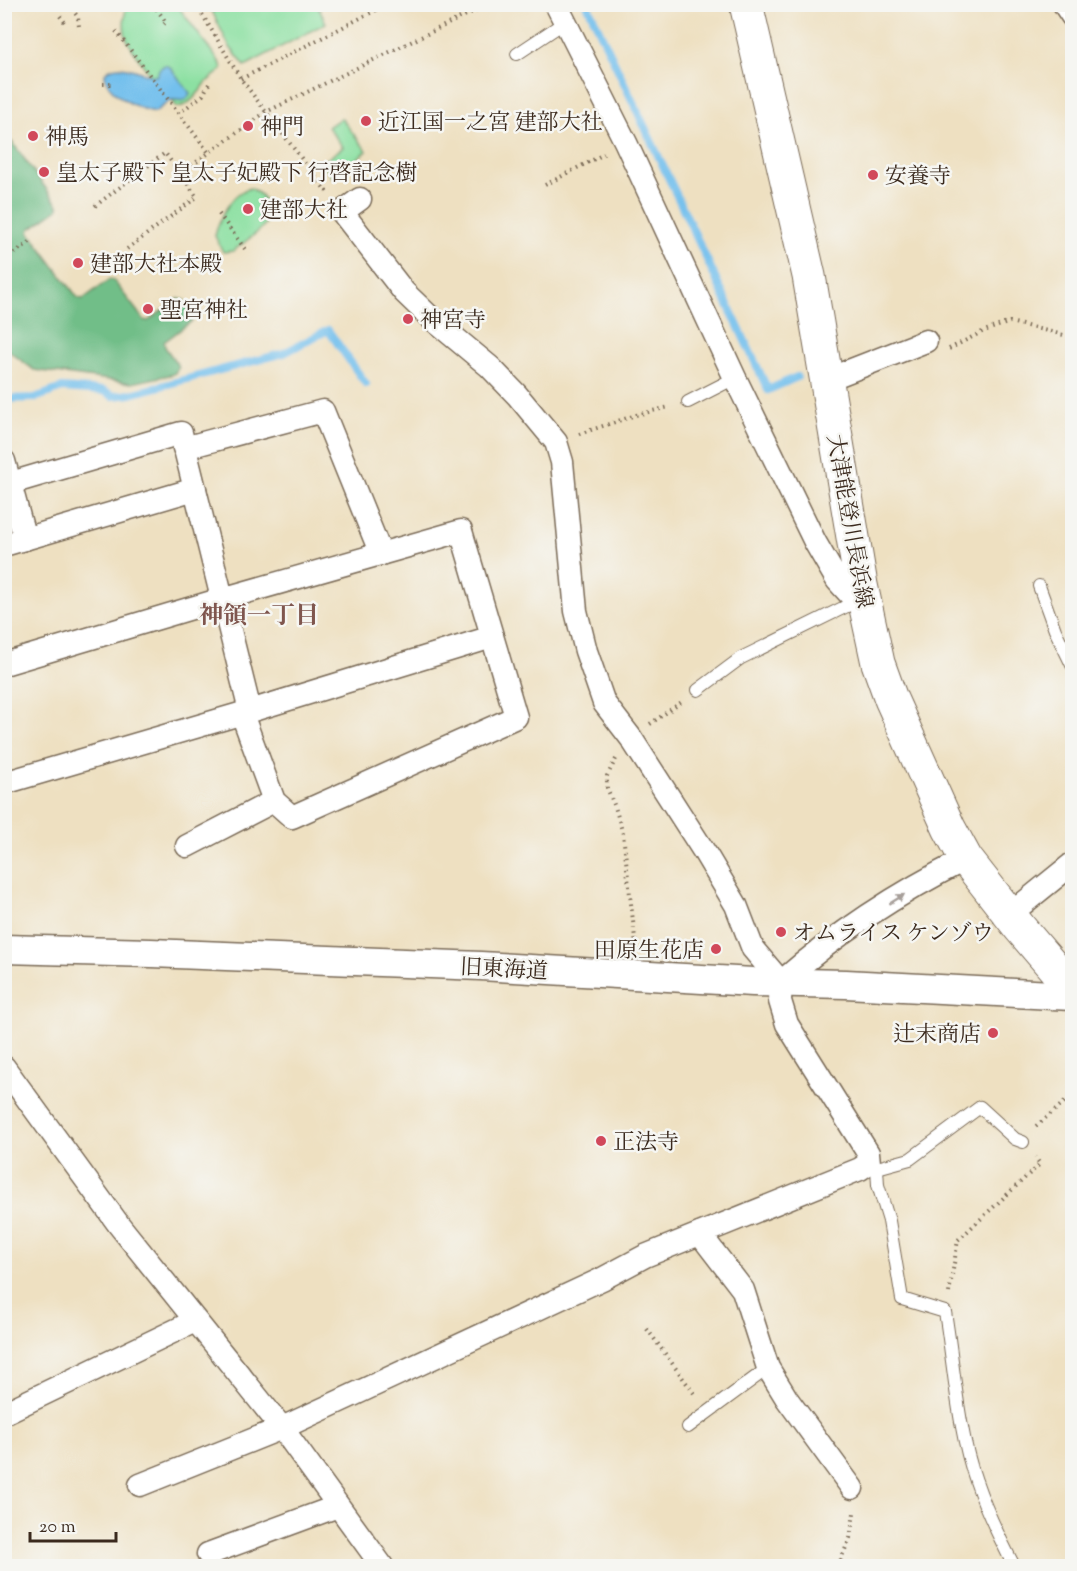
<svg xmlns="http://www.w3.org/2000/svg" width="1077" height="1571" font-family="'Sorts Mill Goudy','Noto Serif JP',serif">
<rect width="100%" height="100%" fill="#f6f6f2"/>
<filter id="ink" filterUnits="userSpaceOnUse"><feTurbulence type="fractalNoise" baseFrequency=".0167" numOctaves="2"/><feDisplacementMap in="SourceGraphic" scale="12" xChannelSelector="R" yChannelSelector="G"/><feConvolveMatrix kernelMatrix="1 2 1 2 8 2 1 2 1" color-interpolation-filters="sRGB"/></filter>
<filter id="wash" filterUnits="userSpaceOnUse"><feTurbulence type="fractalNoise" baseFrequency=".008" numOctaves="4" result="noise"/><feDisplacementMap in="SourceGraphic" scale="24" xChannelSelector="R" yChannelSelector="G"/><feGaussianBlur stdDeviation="1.35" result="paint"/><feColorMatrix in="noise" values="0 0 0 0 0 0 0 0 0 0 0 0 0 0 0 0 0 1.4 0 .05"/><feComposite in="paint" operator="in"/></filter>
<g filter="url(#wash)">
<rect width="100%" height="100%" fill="#eee0c1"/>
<!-- green -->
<g fill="#8ce0a2" stroke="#648560" stroke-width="1.5">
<path d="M127 5H177L221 64 222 70C217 74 210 78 206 83 199 92 190 106 177 107 163 90 133 56 126 37 123 28 124 14 127 5Z"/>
<polygon points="209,5 317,5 326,23 245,66 229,46"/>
<polygon points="341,118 367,151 332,177 322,163 343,147 328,127"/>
<path d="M251 188C262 195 270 205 271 217L259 231 233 251 223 252 215 236C219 219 232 191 251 188Z"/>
</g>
<!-- forest -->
<polygon fill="#71be88" stroke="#567453" stroke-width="1.5" points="5,140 12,142 58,205 58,209 30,229 29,232 78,298 83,299 110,279 114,281 144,320 148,321 178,299 184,300 195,315 192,321 164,342 165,347 179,367 174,374 132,383 34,370 5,348"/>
<!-- water -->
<path fill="#73c0ed" stroke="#577586" stroke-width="1.5" d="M165 65 170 67 190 93C185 106 179 98 171 100L155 112C138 109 105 94 105 73 116 60 138 72 153 76H156L160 68Z"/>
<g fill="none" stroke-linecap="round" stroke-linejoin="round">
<!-- stream -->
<g stroke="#73c0ed" stroke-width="8">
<polyline points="587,4 768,390 797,377"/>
<polyline points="4,397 6,399 35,398 62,388 104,391 113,396 131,394 284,353 328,330 366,384"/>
</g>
</g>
</g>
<g filter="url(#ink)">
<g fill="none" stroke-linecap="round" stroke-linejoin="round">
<!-- service casing -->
<g stroke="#7a6a57" stroke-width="14">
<g id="service">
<polyline points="517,54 565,22"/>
<polyline points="688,402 735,378"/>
<polyline points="1039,586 1055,630 1072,665"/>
<polyline points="698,690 741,658 855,602"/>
<path d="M869 1163 877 1168 878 1185 889 1221 902 1299 945 1312C954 1366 958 1431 976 1481 986 1511 1000 1539 1014 1566"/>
<polyline points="877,1168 910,1159 980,1107 1015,1139 1023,1142"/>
<polyline points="688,1427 768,1368"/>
</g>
</g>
<!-- minor casing -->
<g stroke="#7a6a57" stroke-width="25">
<g id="minor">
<polyline points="556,4 626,143 735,378 815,542 837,580 866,612"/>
<polyline points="1064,4 1072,16"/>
<polyline points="826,380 926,341"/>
<polyline points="184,448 323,411 381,554"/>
<polyline points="4,461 25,539"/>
<polyline points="11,483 181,433 250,711"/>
<polyline points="4,545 195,489"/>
<polyline points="4,664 222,599 461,531 516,717 292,817 274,801 242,714"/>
<polyline points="4,783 250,711 492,637"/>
<polyline points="187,846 274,801"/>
<polyline points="1009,915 1072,864"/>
<path d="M781 982C837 933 900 892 966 859"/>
<polyline points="4,1067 119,1225 282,1428 382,1566"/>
<polyline points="700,1234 743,1290 768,1368 787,1399 852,1488"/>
<polyline points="4,1413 195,1321"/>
<polyline points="140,1485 282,1428 602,1279 645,1256 860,1169 869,1163 868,1153 787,1024 780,1001 781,982 753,949 736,905 705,853 631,738 604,703 586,651 576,611 562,462 556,442 517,395 490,367 431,318 404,292 342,212 360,199"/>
<polyline points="208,1554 338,1506"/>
</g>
</g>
<!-- tertiary casing -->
<g stroke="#7a6a57" stroke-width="31">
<polyline id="tertiary" points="4,949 151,953 481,966 753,982 846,984 1072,996"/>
</g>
<!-- primary casing -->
<g stroke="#7a6a57" stroke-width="35">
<polyline id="primary" points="746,4 809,276 861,585 878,663 891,699 949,828 966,859 1020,928 1072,989"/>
</g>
<!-- path -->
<g stroke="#7a6a57" stroke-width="4" stroke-dasharray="1.5 4.5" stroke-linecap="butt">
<polyline points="68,4 78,17 79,27"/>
<polyline points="153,4 166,22 164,24"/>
<polyline points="196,4 241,79 327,192"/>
<polyline points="60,16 66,24"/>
<polyline points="116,31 209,153"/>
<polyline points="241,79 388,4"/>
<polyline points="103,84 115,84"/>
<polyline points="183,110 203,95 211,80"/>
<polyline points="177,176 266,112 489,4"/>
<polyline points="545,185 604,154"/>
<polyline points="95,206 165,153 197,197 127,249"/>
<polyline points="219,214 245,249"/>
<polyline points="4,260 33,240"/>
<polyline points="949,349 984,331 1010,322 1072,337"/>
<polyline points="579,434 636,415 669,407"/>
<polyline points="650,724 683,701"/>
<polyline points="616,759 607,776 607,788 615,807 623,834 636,947"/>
<polyline points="1036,1126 1072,1096"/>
<polyline points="949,1293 958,1240 1040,1164 1035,1157"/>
<polyline points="647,1329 696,1396"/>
<polyline points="838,1566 850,1538 854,1513"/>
</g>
<!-- service -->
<use href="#service" stroke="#fff" stroke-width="12"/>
<!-- minor -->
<use href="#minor" stroke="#fff" stroke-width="22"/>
<!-- tertiary -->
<use href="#tertiary" stroke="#fff" stroke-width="28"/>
<!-- primary -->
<use href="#primary" stroke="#fff" stroke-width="33"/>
</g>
<!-- one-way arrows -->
<defs><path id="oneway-solid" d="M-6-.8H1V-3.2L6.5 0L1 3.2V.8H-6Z" transform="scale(1.5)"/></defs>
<use fill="#a79f9a" href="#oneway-solid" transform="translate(897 899) rotate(-32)"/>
</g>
<!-- markers -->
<g fill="#d1495b" stroke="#f6f6f2" stroke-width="2">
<circle cx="366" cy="121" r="6"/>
<circle cx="248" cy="126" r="6"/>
<circle cx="33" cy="136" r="6"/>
<circle cx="44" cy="172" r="6"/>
<circle cx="873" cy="175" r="6"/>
<circle cx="248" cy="209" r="6"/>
<circle cx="78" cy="263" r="6"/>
<circle cx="148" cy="309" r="6"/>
<circle cx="408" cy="319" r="6"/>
<circle cx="781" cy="932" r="6"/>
<circle cx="716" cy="949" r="6"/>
<circle cx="993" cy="1033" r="6"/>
<circle cx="601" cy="1141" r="6"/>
</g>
<g text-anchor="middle" stroke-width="5" stroke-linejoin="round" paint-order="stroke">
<!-- poi labels -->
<g font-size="22" fill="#3b2a1e" stroke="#f6f6f2" text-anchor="start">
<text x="378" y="129">近江国一之宮 建部大社</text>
<text x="260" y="134">神門</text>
<text x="45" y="144">神馬</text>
<text x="56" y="180">皇太子殿下 皇太子妃殿下 行啓記念樹</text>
<text x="885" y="183">安養寺</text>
<text x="260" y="217">建部大社</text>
<text x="90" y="271">建部大社本殿</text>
<text x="160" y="317">聖宮神社</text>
<text x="420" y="327">神宮寺</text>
<text x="793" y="940">オムライス ケンゾウ</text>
<text x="704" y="957" text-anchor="end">田原生花店</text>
<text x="981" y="1041" text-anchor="end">辻末商店</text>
<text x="613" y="1149">正法寺</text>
</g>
<!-- street labels -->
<g font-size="22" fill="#3b2a1e" stroke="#f6f6f2">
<text transform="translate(851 521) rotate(80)" y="8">大津能登川長浜線</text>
<text transform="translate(504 968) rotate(3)" y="8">旧東海道</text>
</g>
<!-- neighbourhood labels -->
<g font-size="24" font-weight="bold" fill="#7f564e" stroke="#f6f6f2">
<text x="259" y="623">神領一丁目</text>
</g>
</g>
<!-- margin -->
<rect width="1077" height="1571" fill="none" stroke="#f6f6f2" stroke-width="24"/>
<!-- scale -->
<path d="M30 1532v9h86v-9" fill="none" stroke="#3b2a1e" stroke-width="3"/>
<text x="39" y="1532" font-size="18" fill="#3b2a1e" stroke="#f6f6f2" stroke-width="4.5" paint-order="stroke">20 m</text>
</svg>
